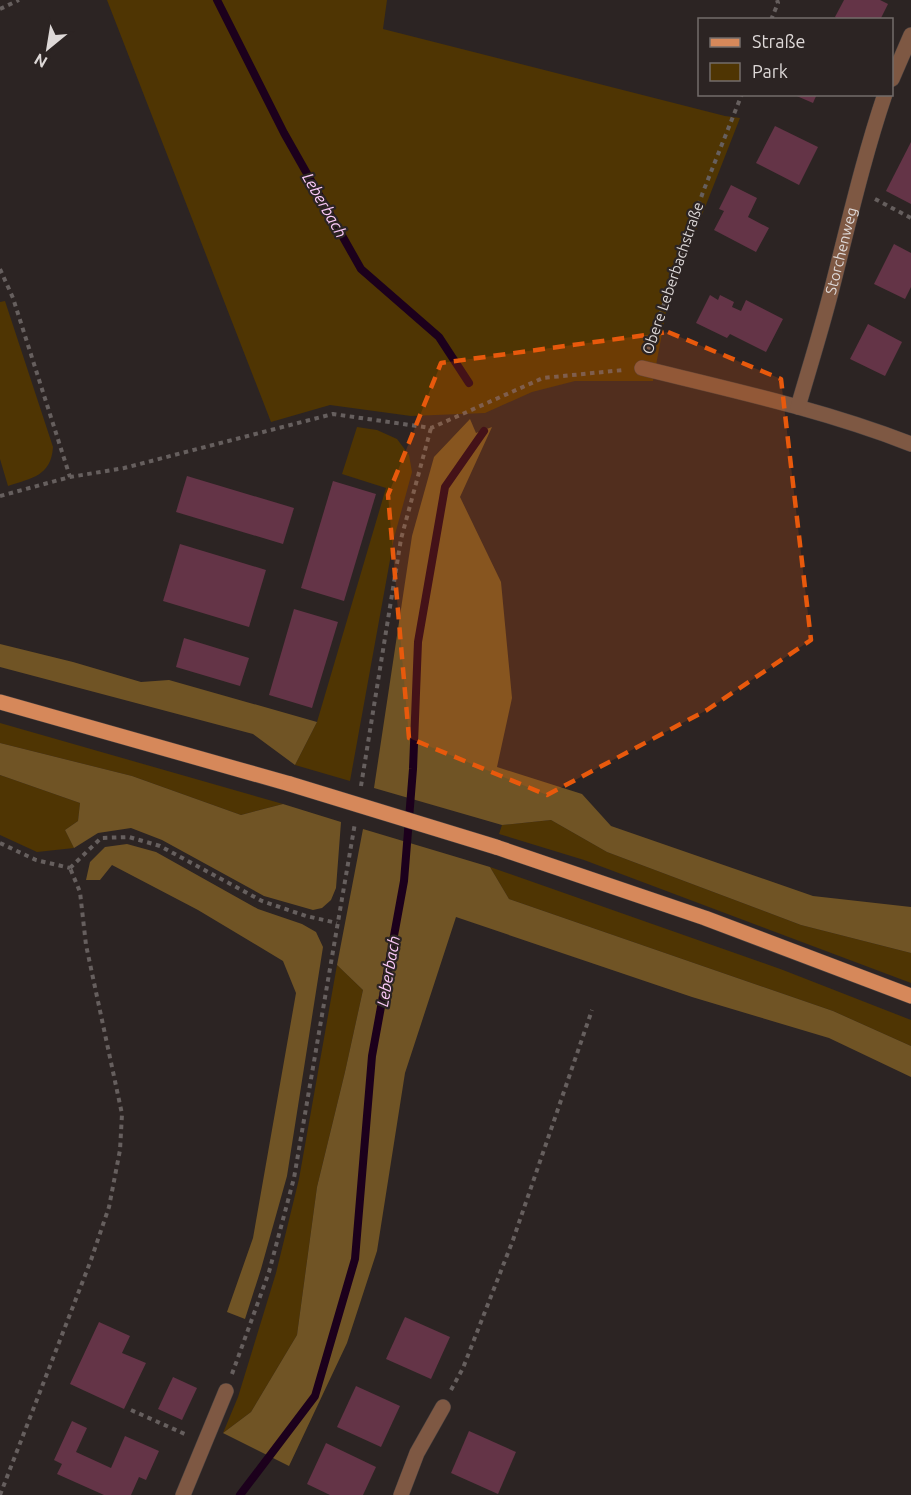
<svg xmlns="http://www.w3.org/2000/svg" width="911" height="1495" font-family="Ubuntu,sans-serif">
<rect width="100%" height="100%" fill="#2c2423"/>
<!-- green -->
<g fill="#4f3503">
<polygon points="107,0 387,0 383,29 725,116 740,118 668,302 653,381 575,381 532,392 485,413 411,416 330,405 271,422"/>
<path d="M5 301 53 447C51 476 32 478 8 486L0 459V302Z"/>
<polygon points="357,427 377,430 397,439 409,455 412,472 394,538 350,781 295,765 317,722 386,488 342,474"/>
<polygon points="0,723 283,804 241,815 132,776 0,743"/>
<polygon points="0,775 80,803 78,821 65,830 74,848 37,852 0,835"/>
<polygon points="551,820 607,852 801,925 911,953 911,983 584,860 499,834 502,825"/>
<polygon points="490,867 783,970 911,1020 911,1046 833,1011 509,899"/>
<polygon points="337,965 363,990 345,1072 317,1187 297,1335 251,1412 223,1433 238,1397 276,1273 299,1179"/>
</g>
<!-- forest -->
<g fill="#705425">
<polygon points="470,419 476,433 492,427 460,497 501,582 512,698 497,767 582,794 611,826 813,896 911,907 911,953 801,925 607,852 551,820 502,825 374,788 412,536 434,457"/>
<polygon points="0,644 73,662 141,682 169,680 317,722 295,765 253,734 0,667"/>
<polygon points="0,743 132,776 241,815 283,804 341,822 336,888 331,900 322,908 313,910 264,896 162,840 131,828 98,833 74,848 65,830 78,821 80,803 0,775"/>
<polygon points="363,829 490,867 509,899 833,1011 911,1046 911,1077 829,1038 692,997 456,917 405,1073 377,1251 347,1343 289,1466 223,1433 251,1412 297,1335 317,1187 345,1072 363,990 337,965"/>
<polygon points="127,844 156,852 258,909 302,924 316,932 323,947 287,1176 261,1269 245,1319 227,1312 253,1238 296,993 283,961 198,910 112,865 100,880 86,880 90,862 105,847"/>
</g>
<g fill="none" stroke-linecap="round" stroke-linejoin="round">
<!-- stream -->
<g stroke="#1c001c" stroke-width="8">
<polyline points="217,0 284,133 361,269 439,337 469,383"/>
<polyline points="240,1495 315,1396 355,1259 372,1056 404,881 413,769 418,642 445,487 484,431"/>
</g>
</g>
<!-- building -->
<g fill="#643447">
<polygon points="844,0 880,0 888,4 880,20 839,20 835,17"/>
<polygon points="792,94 817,94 813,103"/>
<polygon points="775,126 818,147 799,185 756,163"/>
<polygon points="911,142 911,204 886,191"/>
<polygon points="731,185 757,198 748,217 769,228 756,252 714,230 724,211 719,209"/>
<polygon points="894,244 911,253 911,287 905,299 874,284"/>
<polygon points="710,295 718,300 720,295 734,302 732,307 741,311 746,300 783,319 766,352 730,334 727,338 696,323"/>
<polygon points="868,324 902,342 885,376 850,359"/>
<polygon points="187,476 294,508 283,544 176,512"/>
<polygon points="333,481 376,494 344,601 301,588"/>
<polygon points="180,544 266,570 249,627 163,601"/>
<polygon points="294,609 338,622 312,708 269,695"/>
<polygon points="184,638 249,658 240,686 176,667"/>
<polygon points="405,1317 450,1337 431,1379 386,1359"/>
<polygon points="99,1322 130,1336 122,1353 146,1363 124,1409 70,1384"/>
<polygon points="173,1377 197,1388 182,1420 158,1409"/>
<polygon points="356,1386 400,1406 381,1447 337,1427"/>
<polygon points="72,1421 87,1428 76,1452 111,1468 125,1436 159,1451 146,1480 139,1477 131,1495 104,1495 57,1474 62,1464 54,1460"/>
<polygon points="469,1431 516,1452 498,1494 451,1473"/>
<polygon points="326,1443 376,1467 363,1495 330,1495 307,1484"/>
</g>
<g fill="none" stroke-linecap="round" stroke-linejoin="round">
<!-- street casing -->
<g stroke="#484140" stroke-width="16">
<g id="street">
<polyline points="892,79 911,35"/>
<path d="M642 368C732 390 824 410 911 444"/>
<path id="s1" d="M798 407C809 369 821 331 831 292 848 226 863 159 885 94"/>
<polyline points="183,1495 226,1391"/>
<polyline points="401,1495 417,1453 443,1407"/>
</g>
</g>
<!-- primary casing -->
<g stroke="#484140" stroke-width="16">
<g id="primary">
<polyline points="0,702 290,784"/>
<polyline points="496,847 705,918 911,996"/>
</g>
</g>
<!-- path -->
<g stroke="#665f5e" stroke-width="4" stroke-dasharray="4.5 4.5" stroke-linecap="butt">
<polyline points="0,9 19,0"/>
<polyline points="771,20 778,3 777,0"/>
<polyline points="875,199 911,218"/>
<polyline points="0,269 13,298 70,477"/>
<polyline points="648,350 703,192 742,94"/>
<polyline points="0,496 70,477 124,468 333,414 431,428 543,378 623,370"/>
<polyline points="361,786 401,539 431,428"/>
<polyline points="0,843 36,860 70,868"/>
<polyline points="70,868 101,838 129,837 160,846 262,901 306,916 337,923"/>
<polyline points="232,1374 269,1272 294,1178 355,823"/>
<polyline points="451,1390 463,1368 513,1240 592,1010"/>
<polyline points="131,1410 187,1435"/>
<polyline points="0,1495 91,1260 109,1207 120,1150 122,1114 86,945 80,892 70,868"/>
</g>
<!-- street -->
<use href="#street" stroke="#7e5843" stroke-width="15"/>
<!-- primary -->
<use href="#primary" stroke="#d6885a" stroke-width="15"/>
<!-- primary-bridge casing -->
<g stroke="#484140" stroke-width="16" stroke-linecap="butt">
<polyline id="primary-bridge" points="290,784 496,847"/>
</g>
<!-- primary-bridge -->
<use href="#primary-bridge" stroke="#d6885a" stroke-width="15"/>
</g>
<!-- marked area -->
<path fill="#e8590c" fill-opacity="0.2" stroke="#e8590c" stroke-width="4.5" stroke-dasharray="12 8" stroke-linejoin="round" d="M668 332 781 379 811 640 707 710 547 795 409 738 388 495 441 363Z"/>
<g text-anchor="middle" stroke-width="4.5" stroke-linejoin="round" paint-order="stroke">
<!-- street labels -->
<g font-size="15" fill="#ded9d8" stroke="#2c2423">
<text dy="5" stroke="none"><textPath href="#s1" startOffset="162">Storchenweg</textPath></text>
<text transform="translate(673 278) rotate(-71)" y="5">Obere Leberbachstraße</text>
</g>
<!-- water labels -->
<g font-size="16" font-style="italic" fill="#fbc9f8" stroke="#2c2423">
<text transform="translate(325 205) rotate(60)" y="6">Leberbach</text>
<text transform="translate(388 971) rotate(-80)" y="6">Leberbach</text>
</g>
</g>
<!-- legend -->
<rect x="698" y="18" width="195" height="78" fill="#2c2423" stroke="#736c6b" stroke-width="1.5"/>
<rect x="710" y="38" width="30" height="9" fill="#d6885a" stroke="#736c6b" stroke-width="1.5"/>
<text x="752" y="48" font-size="18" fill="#ded9d8">Straße</text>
<rect x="710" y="63" width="30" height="18" fill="#4f3503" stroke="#736c6b" stroke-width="1.5"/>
<text x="752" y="78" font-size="18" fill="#ded9d8">Park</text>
<!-- north arrow -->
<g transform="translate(48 48) rotate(210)" stroke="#2c2423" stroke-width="4.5" paint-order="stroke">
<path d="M0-4.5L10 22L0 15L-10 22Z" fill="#ded9d8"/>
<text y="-9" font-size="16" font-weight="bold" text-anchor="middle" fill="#ded9d8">N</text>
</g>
</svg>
